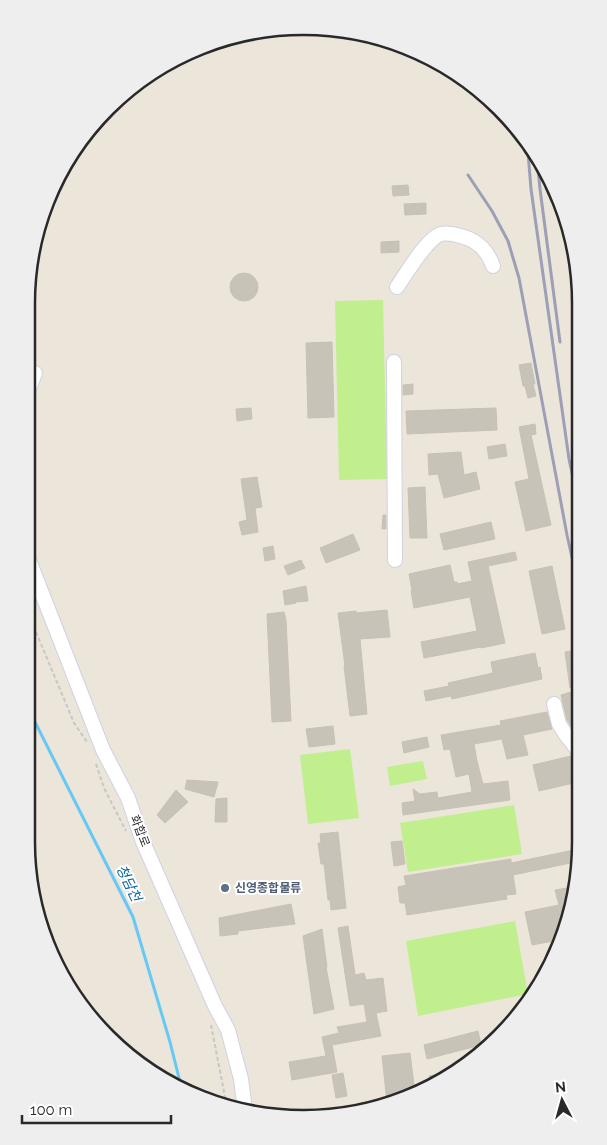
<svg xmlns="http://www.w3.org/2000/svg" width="607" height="1145" font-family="Raleway,'Noto Sans KR',sans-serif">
<rect width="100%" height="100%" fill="#ece5da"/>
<!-- pitch -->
<g fill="#c1ef8d">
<polygon points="383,300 387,479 339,480 335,301"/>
<polygon points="350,749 359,818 308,824 300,755"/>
<polygon points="423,761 427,779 390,786 387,767"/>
<polygon points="514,805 522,854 408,872 400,823"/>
<polygon points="515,921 528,994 418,1016 406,941"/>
</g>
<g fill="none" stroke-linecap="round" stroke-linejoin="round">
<!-- stream -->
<polyline stroke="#66c8f5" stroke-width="3" points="26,702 32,716 133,917 170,1042 181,1086"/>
</g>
<!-- building -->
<g fill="#c7c3b9" stroke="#c8c1b3">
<polygon points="408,185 409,195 393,196 392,186"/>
<polygon points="426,203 426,214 405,215 404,204"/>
<polygon points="399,241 399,252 381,253 381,242"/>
<circle cx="244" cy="287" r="14"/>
<polygon points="332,342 334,417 308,418 306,343"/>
<polygon points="531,363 535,384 533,384 536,396 528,398 525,386 523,386 519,365"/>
<polygon points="413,384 413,394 403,395 403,385"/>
<polygon points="251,408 252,419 237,421 236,409"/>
<polygon points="496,408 497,430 407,434 406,411"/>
<polygon points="535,424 536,434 531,435 551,525 526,531 515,482 529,479 519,427"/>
<polygon points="505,444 507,456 489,459 487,447"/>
<polygon points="461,452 464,475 476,472 480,489 444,498 438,474 429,475 428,454"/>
<polygon points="257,477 262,507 255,508 258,532 242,535 239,522 247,520 241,479"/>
<polygon points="425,487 427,538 410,538 408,488"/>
<polygon points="383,515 386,515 386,529 382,529"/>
<polygon points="491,522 495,539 444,550 440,534"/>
<polygon points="353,534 360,550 326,563 320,548"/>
<polygon points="273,546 275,559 265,561 263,548"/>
<polygon points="515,552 517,560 488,566 505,643 481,648 481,647 424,658 421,642 477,631 470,597 414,608 411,591 412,590 409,574 450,565 454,582 457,582 457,584 472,581 468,562"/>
<polygon points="301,560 305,568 288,575 284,566"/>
<polygon points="552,566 565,629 542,634 529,571"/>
<polygon points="306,586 308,601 295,602 296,603 285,605 283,591"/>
<polygon points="387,610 390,637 360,639 367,714 350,716 344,666 345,666 338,613 356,611 356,613"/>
<polygon points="284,612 286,620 291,721 272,722 267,614"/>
<polygon points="578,650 580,687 570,688 565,652"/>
<polygon points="535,653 538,668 540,667 542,679 452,699 451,696 426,701 424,691 449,686 448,683 493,673 491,662"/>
<polygon points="574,691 580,713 580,728 573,729 567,720 561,695"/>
<polygon points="547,712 552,729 523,735 528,755 507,759 502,739 474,744 477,761 483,784 508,781 510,800 403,815 402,803 415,801 413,789 420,794 437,792 438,798 472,792 469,774 456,777 450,749 444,750 441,735 501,725 500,721"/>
<polygon points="333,726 335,744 309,747 306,729"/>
<polygon points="427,737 429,747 404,753 402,742"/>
<polygon points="571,756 578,782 539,791 533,765"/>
<polygon points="187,780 218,782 214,797 185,789"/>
<polygon points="176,790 188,802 165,823 157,815"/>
<polygon points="227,798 227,822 215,822 216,799"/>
<polygon points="338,832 346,908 331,910 330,900 328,900 324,864 321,864 318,843 321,843 320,834"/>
<polygon points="402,841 405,864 394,866 391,842"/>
<polygon points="579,849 580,861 513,875 516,894 506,895 507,899 407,915 405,903 400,903 398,887 406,885 404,876 511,859 511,863"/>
<polygon points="573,887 559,940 532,945 525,912 559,905 555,890"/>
<polygon points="291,904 295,924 238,931 238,934 220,936 219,918"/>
<polygon points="348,926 355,975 364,973 366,980 383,978 387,1011 376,1013 381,1036 332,1045 337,1072 292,1080 289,1062 326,1056 322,1037 339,1033 337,1027 367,1022 364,1004 350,1006 338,928"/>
<polygon points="322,929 327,967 326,967 334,1009 314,1014 303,936"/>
<polygon points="478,1031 481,1045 427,1059 424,1045"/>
<polygon points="410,1053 415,1093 387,1102 382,1056"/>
<polygon points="343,1073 347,1096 336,1098 332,1075"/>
<polygon points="450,1073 431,1087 429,1076"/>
</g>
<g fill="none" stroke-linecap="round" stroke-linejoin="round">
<!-- minor casing -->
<g stroke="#cfd2e3" stroke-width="16">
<g id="minor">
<path d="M397 287C406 274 427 238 441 234 449 232 457 235 464 237 478 241 488 252 493 266"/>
<polyline points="394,362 395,560"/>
<polyline points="27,394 35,373"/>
<polyline points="27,555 103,750 128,798 143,842 215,1006 228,1030 241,1079 245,1110"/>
<polyline points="554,704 559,724 566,735 580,753"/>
</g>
</g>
<!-- path -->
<g stroke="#c7c7c7" stroke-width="2" stroke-dasharray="4 2.5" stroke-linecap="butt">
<polyline points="26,608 74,723 87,742"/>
<polyline points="96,764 104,788 126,831"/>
<polyline points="211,1025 227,1107"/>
</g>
<!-- minor -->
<use href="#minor" stroke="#fff" stroke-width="14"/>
<!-- rail -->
<g stroke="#9c9fb5" stroke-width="3">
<polyline points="527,140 531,189 569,459 579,506"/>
<polyline points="537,159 540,189 560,342"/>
<polyline points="468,175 492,211 508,241 519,278 567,535 579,589"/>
</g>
</g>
<!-- markers -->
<circle fill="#5c6f8a" stroke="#fff" stroke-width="2" cx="225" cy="888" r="5"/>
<g text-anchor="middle" stroke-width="4" stroke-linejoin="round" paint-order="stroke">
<!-- street labels -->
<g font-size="12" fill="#292929" stroke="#fff">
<text transform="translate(140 831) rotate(69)" y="4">화합로</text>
</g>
<!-- service labels -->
<g font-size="12" font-weight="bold" fill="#4e5e75" stroke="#fff" text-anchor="start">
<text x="235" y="892">신영종합물류</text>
</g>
<!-- water labels -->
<g font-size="14" font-style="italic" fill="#0564a1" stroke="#fff">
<text transform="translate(129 883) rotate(64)" y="5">청담천</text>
</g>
</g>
<!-- crop -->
<path d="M0 0H607V1145H0ZM303 35H304A268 268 0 0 1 572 303V842A268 268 0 0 1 304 1110H303A268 268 0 0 1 35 842V303A268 268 0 0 1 303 35Z" fill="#eee" fill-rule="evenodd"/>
<path fill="none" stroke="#292929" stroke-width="2.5" d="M303 35H304A268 268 0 0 1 572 303V842A268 268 0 0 1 304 1110H303A268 268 0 0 1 35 842V303A268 268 0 0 1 303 35Z"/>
<!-- north arrow -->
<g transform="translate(562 1100) rotate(354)" stroke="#ffffff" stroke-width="4" paint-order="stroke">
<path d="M0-4L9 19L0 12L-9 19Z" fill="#292929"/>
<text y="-8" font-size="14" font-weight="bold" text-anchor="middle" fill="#292929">N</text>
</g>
<!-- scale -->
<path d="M22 1115v8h149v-8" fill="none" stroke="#292929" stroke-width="2.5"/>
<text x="30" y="1115" font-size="15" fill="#292929" stroke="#ffffff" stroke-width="4" paint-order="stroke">100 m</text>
</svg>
